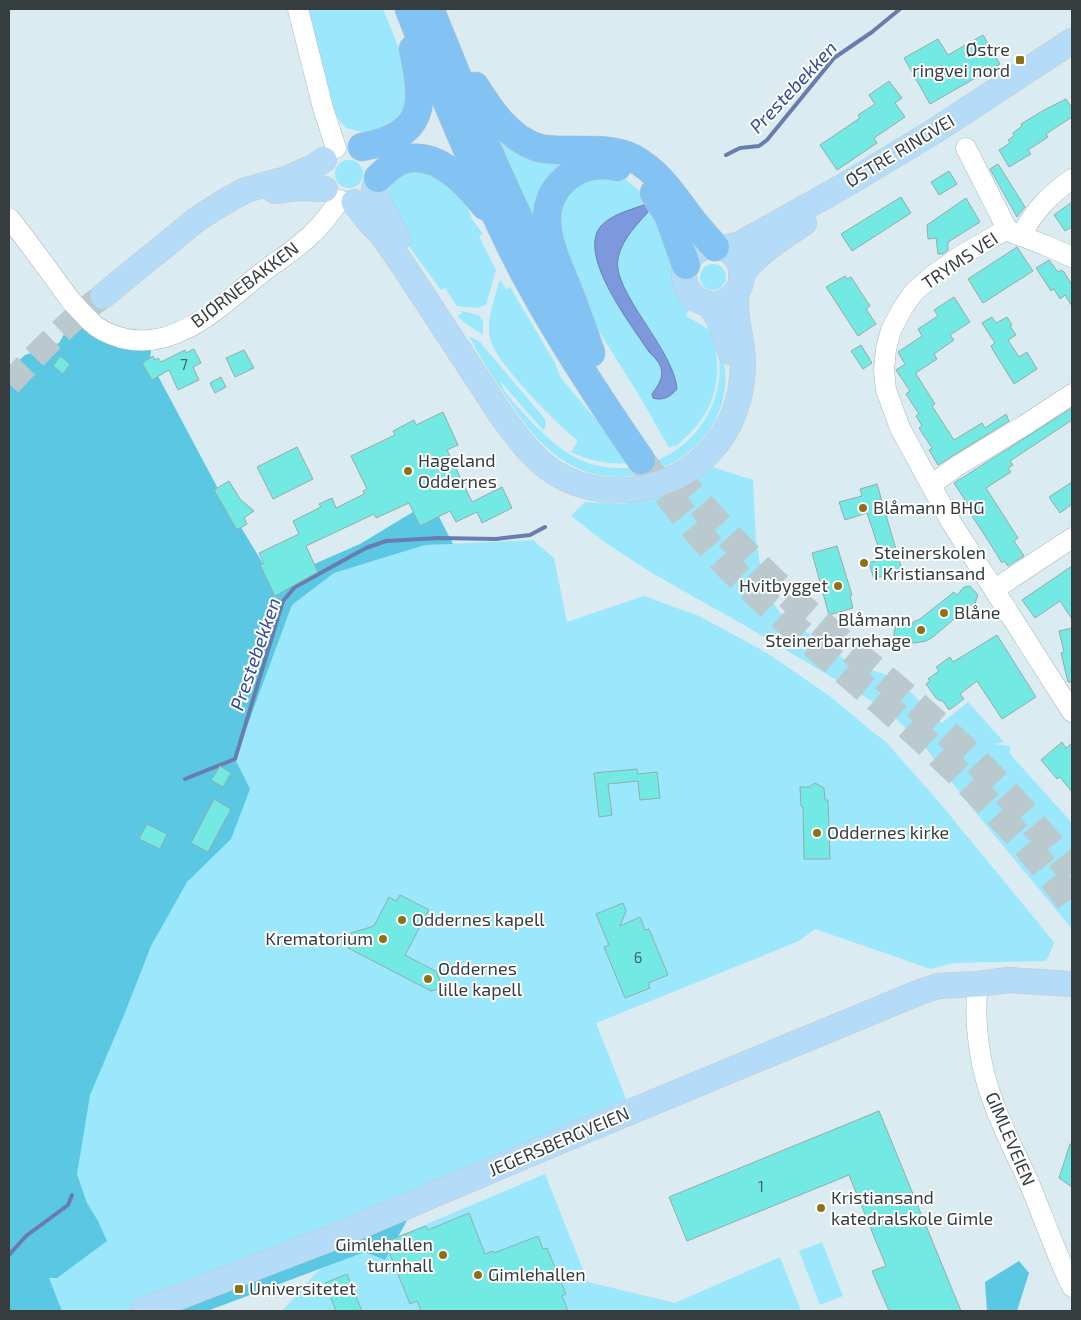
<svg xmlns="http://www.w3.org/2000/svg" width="1081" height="1320" font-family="'Exo 2',sans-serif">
<rect width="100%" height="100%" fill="#daecf1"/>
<!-- green -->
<g fill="#9be7fc" fill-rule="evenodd">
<polygon points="307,9 383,9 412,81 402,122 371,134 346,128 339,120 334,110"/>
<polygon points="498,131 571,158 538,228 505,156"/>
<circle cx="349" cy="174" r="14"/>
<polygon points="403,170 440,173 465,202 472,219 483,234 479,236 496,270 486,305 477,308 457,306 445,288 441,290 408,245 389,199 389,188 392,182"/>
<path d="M614 174 625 179 649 199 672 254V279L674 289 678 297 689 310 686 316C694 321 706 326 712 333 715 338 717 345 719 350 728 368 727 387 721 406 704 463 629 494 575 467 542 451 523 422 503 392 491 374 479 356 469 336L480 342 484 347 545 419 546 426 543 430 501 382C502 392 521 410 528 418 547 438 567 458 595 465 662 482 727 425 719 357 718 351 716 344 714 338 723 387 713 415 675 447L674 445 669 448 640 397 587 312 553 214 574 180ZM646 204 649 210C638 223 622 240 618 258 613 280 639 311 650 330 659 344 666 358 673 374L660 383C664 370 660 361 649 352 633 327 576 255 601 226 612 214 631 210 646 204Z"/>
<circle cx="713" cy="277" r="13"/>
<path d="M501 280 506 289 510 287 554 361 561 378 629 459V463C608 465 590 461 571 452L578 441C558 425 494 362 490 338 486 319 495 299 499 282Z"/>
<polygon points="461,311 479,315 483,321 483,335 461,320 458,316 462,313"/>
<polygon points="706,465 753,480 756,540 764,587 780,613 850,663 896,678 942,723 968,702 1004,742 993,744 1010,746 1010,754 1072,823 1072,929 972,808 924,746 887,710 744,625 652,573 606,543 571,516 585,502 624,504 655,497"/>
<polygon points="533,540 554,558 567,622 644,596 699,616 767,653 831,697 874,733 885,741 939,802 1054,942 1052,948 1046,961 953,963 931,969 815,929 799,941 596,1023 627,1101 437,1180 348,1220 133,1311 9,1311 97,1219 87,1203 77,1174 77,1127 110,1034 234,769 235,759 292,605 334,573 425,545"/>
<polygon points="545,1174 588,1282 675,1303 780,1257 801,1311 282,1311 315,1274 321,1269"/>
<polygon points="822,1242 843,1296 820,1305 799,1251"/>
</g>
<!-- forest -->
<g fill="#5ac7e3">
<polygon points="76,313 92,321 152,339 150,361 223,498 264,565 289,575 360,544 426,504 424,488 453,544 425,545 334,573 292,605 235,759 250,789 231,839 187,882 151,946 124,1015 90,1095 77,1174 87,1203 97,1219 107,1241 57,1278 49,1278 62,1311 9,1311 9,369 25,355 59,343"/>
<polygon points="409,1217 385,1260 365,1252 207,1311 133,1311"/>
<polygon points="1019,1261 1029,1273 1017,1311 987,1311 985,1282"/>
</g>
<!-- water -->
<path fill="#7e98dd" stroke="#687dae" d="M646 204 650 210C638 223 622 239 618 258 611 291 674 349 677 389 670 397 663 401 653 398L652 394C665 377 666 367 649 352 633 327 576 255 601 226 612 214 631 210 646 204Z"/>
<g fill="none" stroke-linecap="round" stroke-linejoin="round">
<!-- stream -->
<g stroke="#687dae" stroke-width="4">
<polyline points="726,155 740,148 759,146 767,140 834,58 872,32 900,9"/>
<polyline points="185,779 235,759 283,601 295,587 366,548 386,541 439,538 496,539 530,535 545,527"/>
<polyline points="9,1255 26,1236 68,1205 72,1195"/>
</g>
</g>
<!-- building -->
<g fill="#73e9e4" stroke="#98aaa9">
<polygon points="983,35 1000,64 930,104 904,58 938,39 948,55"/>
<polygon points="889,81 902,98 895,103 905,117 874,138 877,143 837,170 820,145 860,118 858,115 875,104 869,95"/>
<polygon points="1066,99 1072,108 1072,117 1046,134 1048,137 1028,150 1031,154 1009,167 999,150 1010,143 1008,140 1014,136 1013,133 1022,126 1021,124 1044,110"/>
<polygon points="998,164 1025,207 1017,217 990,169"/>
<polygon points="949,171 957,184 939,195 931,182"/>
<polygon points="901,197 911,213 852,251 841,234"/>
<polygon points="966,198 980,222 948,242 948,250 943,254 938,254 936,238 928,239 927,225"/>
<polygon points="1072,202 1072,227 1065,231 1054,215"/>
<polygon points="1017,247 1033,271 983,303 968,279"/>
<polygon points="1049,260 1058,272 1061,270 1064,272 1072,285 1072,306 1065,295 1060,299 1054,289 1051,291 1036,268"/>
<polygon points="845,276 847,279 851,277 870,306 866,309 876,324 858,336 826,287"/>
<polygon points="954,297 970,322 950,335 954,340 934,354 937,359 917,372 916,374 935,404 932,406 954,440 982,423 985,428 1006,414 1009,421 938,465 929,450 932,448 919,428 922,426 916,416 919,414 906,394 910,391 896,370 905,364 898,352 922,336 918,329 938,316 934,310"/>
<polygon points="992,317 996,323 1007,317 1012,325 1010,326 1016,335 1008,340 1019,357 1027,352 1037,369 1014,384 993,350 991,346 995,343 982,323"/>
<polygon points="861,345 872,363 863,369 851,351"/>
<polygon points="194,349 201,363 193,367 199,380 178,390 169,370 152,380 142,363 153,356 155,360 158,358 161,362 185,350 186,353"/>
<polygon points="244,350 254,368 235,377 226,358"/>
<polygon points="60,356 70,364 63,374 53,366"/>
<polygon points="221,377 226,387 215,393 210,383"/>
<polygon points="1072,408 1072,420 1010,461 1013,465 1008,468 1011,472 986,488 1018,538 1014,541 1024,556 1008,566 1004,561 1002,563 991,545 970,513 972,511 954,483"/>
<polygon points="443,412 458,445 447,450 472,502 502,487 512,508 482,523 477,512 456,522 450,511 420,526 409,503 376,518 374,514 306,546 318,572 275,596 260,565 264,563 259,553 299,534 293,521 321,507 319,504 332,498 336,508 364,494 363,491 367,489 351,456 395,435 393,431 414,420 416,425"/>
<polygon points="297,447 313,479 273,499 257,467"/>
<polygon points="229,481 240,499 254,511 244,518 247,524 237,530 214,490"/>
<polygon points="1072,482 1072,504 1060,513 1049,497"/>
<polygon points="877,484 902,570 874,579 869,563 882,558 867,513 845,520 839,502 862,496 860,489"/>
<polygon points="837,546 852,595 850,596 853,608 829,615 812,553"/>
<polygon points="1072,566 1072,619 1060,601 1035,618 1022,600"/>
<polygon points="970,586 978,595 975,603 968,607 933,637 926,641 915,643 894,640 894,632 896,625 913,624 913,622 920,619 954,592 957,595 964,587"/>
<polygon points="1072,628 1072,682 1068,682 1061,653 1064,652 1059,631"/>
<polygon points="997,635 1036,697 1002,719 977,681 960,694 964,699 949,710 942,700 940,701 936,698 926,684 930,681 928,679 939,671 936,667 950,657 953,662"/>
<polygon points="1062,742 1066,748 1072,743 1072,792 1060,777 1057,779 1041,760"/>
<polygon points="220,766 231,773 223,787 211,780"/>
<polygon points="637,769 638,774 657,772 660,798 640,800 638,781 608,784 612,815 599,817 594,773"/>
<polygon points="815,783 824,788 825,800 828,800 830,859 804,859 803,807 801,806 800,787 809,787"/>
<polygon points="214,799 231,809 208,852 191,843"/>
<polygon points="147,824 167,834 160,849 139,839"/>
<polygon points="400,895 429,910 405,955 437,972 442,988 431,991 348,948 355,945 351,933 374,926 389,897 396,901"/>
<polygon points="623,903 626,911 620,926 640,917 645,930 649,929 668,975 648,983 650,988 625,998 604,947 609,945 596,914"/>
<polygon points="879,1111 961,1311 889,1311 872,1271 886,1266 849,1175 687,1241 669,1197"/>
<polygon points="1070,1144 1072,1144 1072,1187 1059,1178"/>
<polygon points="469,1213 485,1254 493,1251 494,1253 538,1236 543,1249 547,1248 566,1294 562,1296 568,1311 421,1311 417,1301 410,1304 385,1242 426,1226 428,1230"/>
<polygon points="347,1274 362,1311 336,1311 325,1283"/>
</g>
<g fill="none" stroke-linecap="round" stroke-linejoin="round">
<!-- major-tunnel -->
<path stroke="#b9c9cd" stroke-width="25" stroke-dasharray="25 12" stroke-linecap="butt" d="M9 384C38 353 68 321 103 296"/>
<!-- highway-tunnel -->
<g stroke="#b9c9cd" stroke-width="28" stroke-dasharray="28 14" stroke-linecap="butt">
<path d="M641 460C672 500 702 541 738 576 799 635 866 687 928 744 981 794 1030 845 1072 904"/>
<path d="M674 473C712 519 754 565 799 605 844 645 892 683 937 724 987 769 1032 819 1072 873"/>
</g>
<!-- minor casing -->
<g stroke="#a8b9be" stroke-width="21">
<g id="minor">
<polyline points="298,9 323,108 336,148"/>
<polyline points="966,148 1007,229 1013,233 1045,245 1072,257"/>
<path d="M9 218C31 245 51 274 72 302"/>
<polyline points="1007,229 962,255 932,276 914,292 902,309 891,330 886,349 884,370 886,390 900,428 951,522 1072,712"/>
<path d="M1021 236C1034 211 1049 195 1072 179"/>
<path d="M91 322C99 330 111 335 122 338 175 352 221 306 259 275 277 261 297 249 313 233 323 224 332 211 340 200"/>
<polyline points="931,485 957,466 1025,425 1072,394"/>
<polyline points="995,589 1072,538"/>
<path d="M978 984C973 1022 980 1069 994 1104 1004 1132 1018 1158 1030 1185 1044 1219 1056 1254 1072 1287"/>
</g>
</g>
<!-- major casing -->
<g stroke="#c7c9c9" stroke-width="26">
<g id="major">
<polyline points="374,188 378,201 398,239"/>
<polyline points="275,191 297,188 325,189"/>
<path d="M354 202 366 218 382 235 403 265 502 416C520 441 538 466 566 479 630 509 712 478 735 410 741 394 743 378 743 361 742 337 733 314 737 290"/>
<circle cx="713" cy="275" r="29"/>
<polyline points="722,248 738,245 847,184 933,132 1072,41"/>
<path d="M741 276C756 253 782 238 804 223"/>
<polyline points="103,296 196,220 224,202 246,190 286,179 311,168 324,160"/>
<path d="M707 303C720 317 726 334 730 352"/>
<polyline points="143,1311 332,1238 572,1136 920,992 938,986 978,984 1008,980 1072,984"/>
</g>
</g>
<!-- highway casing -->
<g stroke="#c7c9c9" stroke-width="29">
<g id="highway">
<path d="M409 9C429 61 451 112 473 163 490 203 507 242 528 280 562 343 601 402 641 460"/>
<path d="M430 9C472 113 514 219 570 317"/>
<path d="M475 86C490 110 509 139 539 148 552 151 567 150 580 150 598 150 616 150 633 158 661 173 676 200 695 224 701 231 708 239 715 247"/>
<path d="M362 147C426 135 425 105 413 49"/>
<path d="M378 178C384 172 391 165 400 161 434 147 466 182 485 206"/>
<polyline points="654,193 668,215 686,265"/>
<path d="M591 353C584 333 577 312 569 292 554 254 528 207 569 176 584 165 600 163 617 167"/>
</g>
</g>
<!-- minor -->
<use href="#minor" stroke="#fff" stroke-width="20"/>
<!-- major -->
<use href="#major" stroke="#b4dbf8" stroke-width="25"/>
<!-- highway -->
<use href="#highway" stroke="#82c3f4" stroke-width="28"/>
<!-- minor-bridge casing -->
<g stroke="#a8b9be" stroke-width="21" stroke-linecap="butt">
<polyline id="minor-bridge" points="72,302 91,322"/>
</g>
<!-- minor-bridge -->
<use href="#minor-bridge" stroke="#fff" stroke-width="20"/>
</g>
<!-- markers -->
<g fill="#8c7115" stroke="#fff" stroke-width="2">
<rect x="1015" y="55" width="10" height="10" rx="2.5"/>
<circle cx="408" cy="471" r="5"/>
<circle cx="863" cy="508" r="5"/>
<circle cx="864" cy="563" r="5"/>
<circle cx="838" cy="586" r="5"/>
<circle cx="944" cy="613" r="5"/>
<circle cx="921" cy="630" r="5"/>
<circle cx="817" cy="833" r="5"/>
<circle cx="402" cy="920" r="5"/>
<circle cx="383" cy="939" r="5"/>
<circle cx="428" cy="979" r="5"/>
<circle cx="821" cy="1208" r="5"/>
<circle cx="443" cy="1255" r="5"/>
<circle cx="478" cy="1275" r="5"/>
<rect x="234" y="1284" width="10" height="10" rx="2.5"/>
</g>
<g text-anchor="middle" stroke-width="4" stroke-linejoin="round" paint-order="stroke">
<!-- number labels -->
<g font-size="15" fill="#456868">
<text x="184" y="370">7</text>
<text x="638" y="963">6</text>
<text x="761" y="1192">1</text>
</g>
<!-- poi labels -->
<g font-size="18" fill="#363d3f" stroke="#fff" text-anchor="start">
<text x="1010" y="56" text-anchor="end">Østre<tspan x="1010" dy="21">ringvei nord</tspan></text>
<text x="418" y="467">Hageland<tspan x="418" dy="21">Oddernes</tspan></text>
<text x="873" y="514">Blåmann BHG</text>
<text x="874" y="559">Steinerskolen<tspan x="874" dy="21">i Kristiansand</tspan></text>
<text x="828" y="592" text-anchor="end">Hvitbygget</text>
<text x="954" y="619">Blåne</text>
<text x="911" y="626" text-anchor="end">Blåmann<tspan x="911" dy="21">Steinerbarnehage</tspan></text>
<text x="827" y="839">Oddernes kirke</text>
<text x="412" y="926">Oddernes kapell</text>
<text x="373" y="945" text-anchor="end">Krematorium</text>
<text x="438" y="975">Oddernes<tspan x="438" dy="21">lille kapell</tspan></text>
<text x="831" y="1204">Kristiansand<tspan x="831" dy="21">katedralskole Gimle</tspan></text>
<text x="433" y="1251" text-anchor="end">Gimlehallen<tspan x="433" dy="21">turnhall</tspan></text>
<text x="488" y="1281">Gimlehallen</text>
<text x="249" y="1295">Universitetet</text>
</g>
<!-- street labels -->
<g font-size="18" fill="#363d3f" stroke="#fff">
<text transform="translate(900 151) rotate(-31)" y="6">ØSTRE RINGVEI</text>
<text transform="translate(960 261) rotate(-34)" y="6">TRYMS VEI</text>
<text transform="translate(245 285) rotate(-37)" y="6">BJØRNEBAKKEN</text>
<text transform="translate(1010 1139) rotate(67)" y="6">GIMLEVEIEN</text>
<text transform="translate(559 1142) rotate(-23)" y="6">JEGERSBERGVEIEN</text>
</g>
<!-- water labels -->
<g font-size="19" font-style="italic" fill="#324a9d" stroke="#fff">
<text transform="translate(793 87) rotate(-47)" y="7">Prestebekken</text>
<text transform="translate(255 654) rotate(-71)" y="7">Prestebekken</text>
</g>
</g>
<!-- border -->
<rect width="1081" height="1320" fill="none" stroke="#363d3f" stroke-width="20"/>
</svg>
